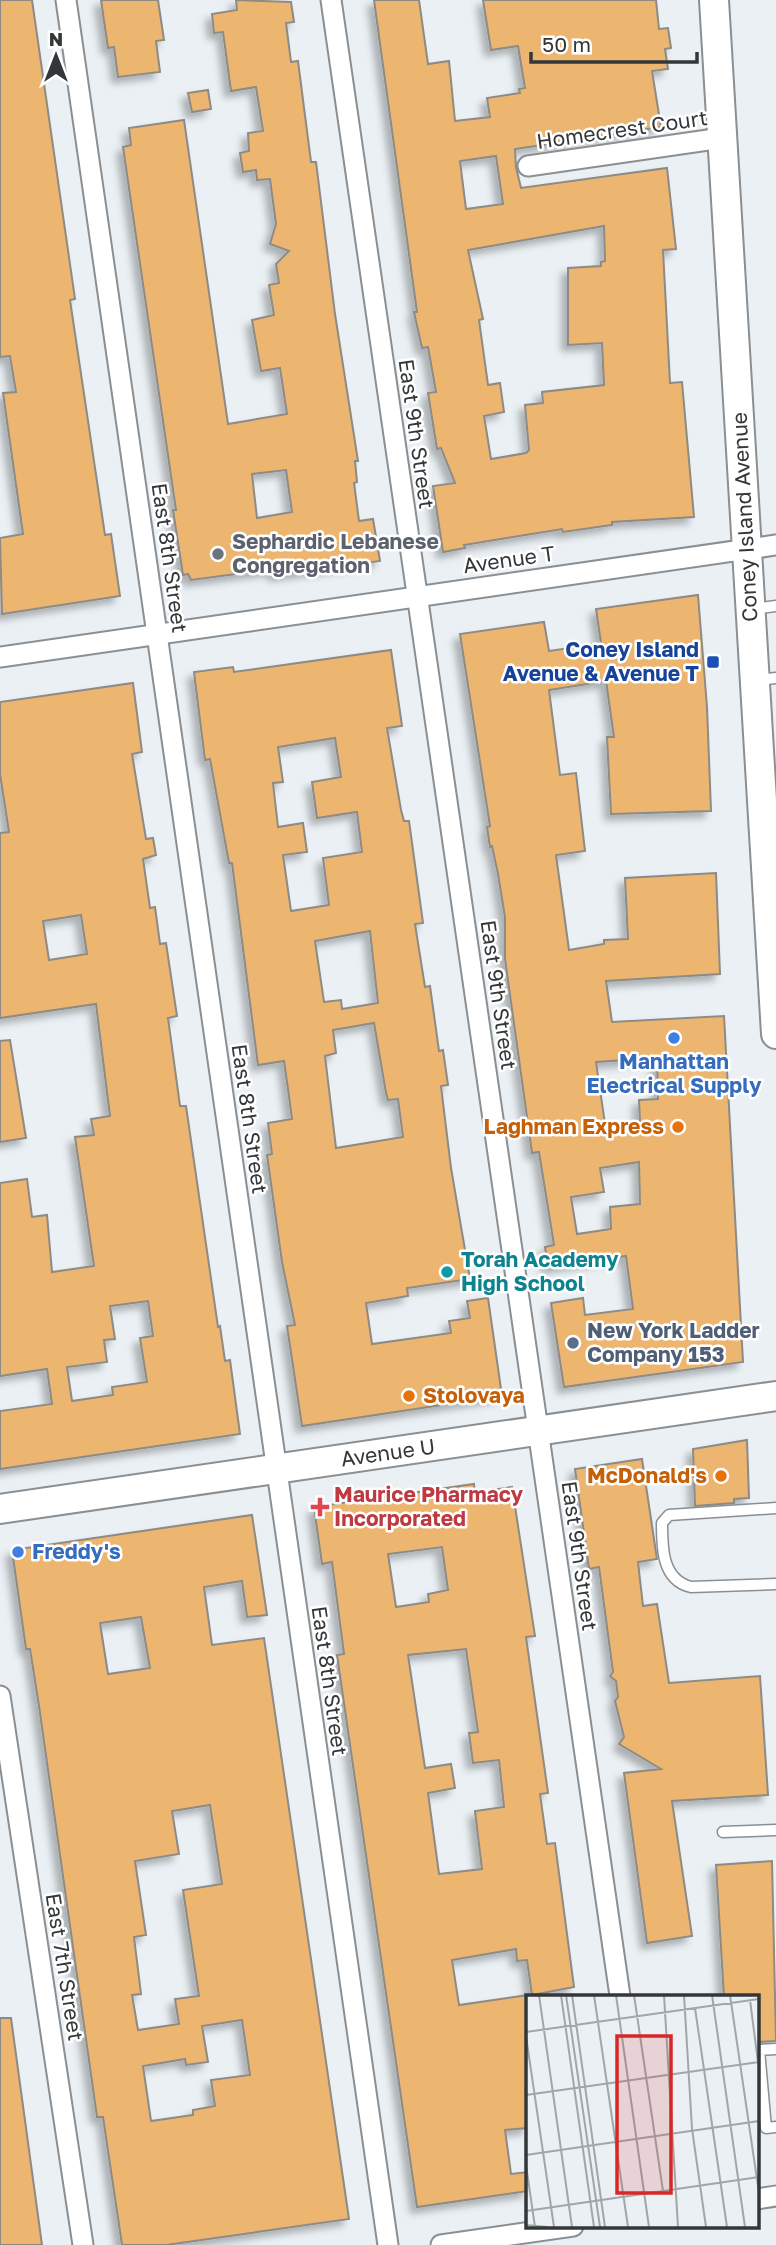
<svg xmlns="http://www.w3.org/2000/svg" width="776" height="2245" font-family="'Golos Text',sans-serif">
<defs>
<filter id="shadow"><feDropShadow dx="-6" dy="6" stdDeviation="3.5" flood-color="#0004"/></filter>
</defs>
<rect width="100%" height="100%" fill="#eaf0f4"/>
<!-- building -->
<g fill="#ecb671" stroke="#8e8a85" stroke-width="2" fill-rule="evenodd" filter="url(#shadow)">
<polygon points="0,0 32,0 75,299 70,300 105,535 111,534 120,596 2,614 0,538 23,534 3,393 16,392 10,356 0,357"/>
<polygon points="101,0 158,0 164,40 156,41 160,72 118,77 114,47 108,48"/>
<path d="M236 0 291 2 294 22 286 23 291 62 298 61 311 162H316L335 314 358 461H355L357 482 354 483 359 521 373 519 380 561 275 575 274 569 191 580 188 574 183 575 173 510H176L123 147 131 145 129 128 184 120 228 424 287 414 280 368 261 371 252 320 274 315 269 285 279 283 276 264 289 251 270 244 276 224 270 179 257 180 256 170 243 172 240 153 249 151 248 133 263 131 256 87 231 91 223 32 214 33 212 14 237 10ZM286 470 292 512 257 518 252 474Z"/>
<path d="M374 0H419L428 64 449 61 455 121 490 117 487 98 520 93 519 89 525 88 518 46 491 50 483 0H656L659 29 668 28 671 48 665 49 668 69 652 71 661 127 515 149 516 167 521 188 667 168 676 249 663 250 670 383 682 382 694 517 612 522V525L563 532 562 529 464 545 465 548 443 552 433 486 455 483 441 448 437 449 428 393 436 392 428 347 422 348 414 312H417ZM496 156 503 204 466 209 460 161ZM604 226 605 261 601 262V266L568 268V345L602 343 604 385 542 392 543 403 525 405 529 450 526 453 491 459 484 416 504 412 500 383 488 385 479 320 483 319 468 250Z"/>
<polygon points="208,90 211,109 192,112 188,93"/>
<path d="M698 595 707 707 711 811 611 814 607 737H614L606 681 549 690 560 775 576 773 585 851 556 855 569 950 604 944V940L628 939 625 878 716 873 720 974 606 981 612 1022 724 1016 743 1362 564 1387 551 1303 583 1298 585 1315 633 1309 626 1256 548 1267 545 1247 554 1245 539 1152 532 1153 505 959V917L498 874 492 846 490 847 487 827 490 826 460 634 544 622 549 651 578 647 601 643 596 609ZM657 1058 658 1099 639 1100 640 1122 605 1124 596 1062ZM639 1162 640 1204 610 1207 611 1229 577 1234 571 1197 604 1192 600 1168Z"/>
<path d="M391 650 402 726 387 728 401 810 404 821H409L423 923 415 924 425 987 430 986 439 1051 443 1050 448 1085 441 1086 451 1168 470 1279 407 1288 408 1296 366 1303 372 1344 451 1333 449 1321 470 1318 467 1301 488 1298 502 1396 302 1426 287 1326 295 1325 282 1262 267 1155 272 1154 268 1123 292 1119 288 1089 284 1061 258 1065 232 863H229L210 759 205 760 194 672 233 667 234 672ZM335 738 341 777 312 782 317 818 357 812 362 852 323 858 329 905 291 911 283 855 307 852 303 823 278 827 273 783 283 782 278 747ZM370 931 378 1003 342 1009 341 1000 324 1002 315 941ZM374 1023 386 1093 388 1100 398 1099 403 1137 336 1148 325 1056 336 1053 333 1030Z"/>
<path d="M133 683 142 752 132 754 146 839 153 838 156 855 143 859 150 908 155 907 160 944 166 943 177 1016 168 1018 180 1106H186L218 1327 220 1326 225 1361 230 1360 240 1434 0 1469V1411L52 1404 47 1369 0 1376V1183L27 1179 32 1217 47 1215 52 1272 94 1266 75 1137 94 1135 91 1119 110 1116 96 1004 0 1018V833L9 832 0 774V702ZM81 915 87 954 49 960 43 921ZM148 1301 153 1336 140 1338 147 1382 112 1387 113 1395 72 1401 67 1367 107 1362 104 1340 115 1339 110 1306Z"/>
<polygon points="10,1040 26,1138 0,1142 0,1041"/>
<polygon points="747,1440 749,1498 734,1499 734,1503 695,1506 693,1449"/>
<polygon points="642,1459 657,1559 638,1562 643,1606 657,1604 669,1683 760,1676 768,1795 672,1801 692,1936 647,1943 624,1773 661,1769 619,1744 624,1737 615,1701 618,1697 616,1681 610,1676 613,1672 599,1567 589,1569 575,1469"/>
<path d="M474 1484 475 1493 512 1487 535 1636 526 1637 548 1793 540 1794 547 1844 555 1843 574 1987 532 1995 527 1960 517 1961 516 1949 452 1960 459 2005 528 1995V2128L505 2130 511 2174 528 2172V2191L417 2207 337 1655 344 1654 332 1562 322 1564 314 1507ZM442 1547 448 1590 428 1594 429 1602 396 1607 388 1554ZM466 1649 478 1732 469 1733 473 1763 499 1760 504 1807 475 1811 482 1869 439 1874 428 1793 455 1788 451 1764 425 1768 408 1655Z"/>
<path d="M252 1515 267 1615 247 1617 242 1581 204 1587 212 1645 264 1638 349 2219 166 2245H122L103 2117H97L39 1706 30 1649H26L12 1550ZM141 1617 150 1668 108 1674 100 1623ZM210 1805 222 1884 183 1890 199 1996 175 1999 179 2024 138 2030 132 1995 141 1994 134 1937 146 1935 135 1861 179 1854 172 1811ZM242 2020 250 2075 211 2080 215 2106 193 2110V2115L151 2121 143 2066 185 2059 186 2065 208 2062 202 2026Z"/>
<polygon points="772,1861 776,2041 757,2042 757,1997 724,1997 716,1865"/>
<polygon points="0,2018 11,2018 42,2245 0,2245"/>
</g>
<g fill="none" stroke-linecap="round" stroke-linejoin="round">
<!-- lane casing -->
<g stroke="#8a8f93" stroke-width="13">
<g id="lane">
<polyline points="752,609 776,606"/>
<polyline points="756,680 776,678"/>
<path d="M776 1508 669 1515 662 1523C662 1548 662 1580 691 1587L776 1584"/>
<polyline points="723,1832 776,1830"/>
<polyline points="776,2049 759,2050 766,2128 776,2127"/>
</g>
</g>
<!-- street casing -->
<g stroke="#8a8f93" stroke-width="23">
<g id="street">
<polyline points="66,0 388,2245"/>
<polyline points="331,0 620,1996"/>
<polyline points="528,166 722,138"/>
<polyline points="0,657 776,545"/>
<polyline points="0,1696 83,2245"/>
<polyline points="757,2199 776,2196"/>
<polyline points="441,2245 573,2226"/>
</g>
</g>
<!-- secondary casing -->
<g stroke="#8a8f93" stroke-width="32">
<g id="secondary">
<polyline points="714,0 776,1034"/>
<polyline points="0,1509 776,1396"/>
</g>
</g>
<!-- lane -->
<use href="#lane" stroke="#fff" stroke-width="10"/>
<!-- street -->
<use href="#street" stroke="#fff" stroke-width="19"/>
<!-- secondary -->
<use href="#secondary" stroke="#fff" stroke-width="28"/>
</g>
<!-- markers -->
<circle fill="#6b7280" stroke="#fff" stroke-width="2.5" cx="218" cy="554" r="7"/>
<rect fill="#1a4fb4" stroke="#fff" stroke-width="2.5" x="706" y="655" width="14" height="14" rx="3.5"/>
<g fill="#3f7fe0" stroke="#fff" stroke-width="2.5">
<circle cx="674" cy="1038" r="7"/>
<circle cx="18" cy="1552" r="7"/>
</g>
<g fill="#e8710a" stroke="#fff" stroke-width="2.5">
<circle cx="678" cy="1127" r="7"/>
<circle cx="409" cy="1396" r="7"/>
<circle cx="721" cy="1476" r="7"/>
</g>
<circle fill="#0f9aa8" stroke="#fff" stroke-width="2.5" cx="447" cy="1272" r="7"/>
<circle fill="#5c6f8a" stroke="#fff" stroke-width="2.5" cx="573" cy="1343" r="7"/>
<path fill="#e0444e" stroke="#fff" stroke-width="2.5" d="M316.5 1496.5h7v7h7v7h-7v7h-7v-7h-7v-7h7z"/>
<g text-anchor="middle" stroke-width="5" stroke-linejoin="round" paint-order="stroke">
<!-- street labels -->
<g font-size="21" fill="#343738" stroke="#fff">
<text transform="translate(622 130) rotate(-8)" y="7">Homecrest Court</text>
<text transform="translate(416 434) rotate(82)" y="7">East 9th Street</text>
<text transform="translate(745 517) rotate(-93)" y="7">Coney Island Avenue</text>
<text transform="translate(169 558) rotate(82)" y="7">East 8th Street</text>
<text transform="translate(509 560) rotate(-8)" y="7">Avenue T</text>
<text transform="translate(498 995) rotate(82)" y="7">East 9th Street</text>
<text transform="translate(249 1119) rotate(82)" y="7">East 8th Street</text>
<text transform="translate(388 1453) rotate(-8)" y="7">Avenue U</text>
<text transform="translate(579 1556) rotate(82)" y="7">East 9th Street</text>
<text transform="translate(329 1681) rotate(82)" y="7">East 8th Street</text>
<text transform="translate(64 1967) rotate(81)" y="7">East 7th Street</text>
</g>
<!-- worship labels -->
<g font-size="21" font-weight="bold" fill="#5b616d" stroke="#fff" text-anchor="start">
<text x="232" y="549">Sephardic Lebanese<tspan x="232" dy="24">Congregation</tspan></text>
</g>
<!-- transit labels -->
<g font-size="21" font-weight="bold" fill="#164399" stroke="#fff" text-anchor="end">
<text x="699" y="657">Coney Island<tspan x="699" dy="24">Avenue &amp; Avenue T</tspan></text>
</g>
<!-- shop labels -->
<g font-size="21" font-weight="bold" fill="#366cbe" stroke="#fff">
<text x="674" y="1069">Manhattan<tspan x="674" dy="24">Electrical Supply</tspan></text>
<text x="32" y="1559" text-anchor="start">Freddy's</text>
</g>
<!-- food labels -->
<g font-size="21" font-weight="bold" fill="#c56008" stroke="#fff" text-anchor="end">
<text x="664" y="1134">Laghman Express</text>
<text x="423" y="1403" text-anchor="start">Stolovaya</text>
<text x="707" y="1483">McDonald's</text>
</g>
<!-- culture labels -->
<g font-size="21" font-weight="bold" fill="#0d838f" stroke="#fff" text-anchor="start">
<text x="461" y="1267">Torah Academy<tspan x="461" dy="24">High School</tspan></text>
</g>
<!-- service labels -->
<g font-size="21" font-weight="bold" fill="#4e5e75" stroke="#fff" text-anchor="start">
<text x="587" y="1338">New York Ladder<tspan x="587" dy="24">Company 153</tspan></text>
</g>
<!-- health labels -->
<g font-size="21" font-weight="bold" fill="#be3a42" stroke="#fff" text-anchor="start">
<text x="334" y="1502">Maurice Pharmacy<tspan x="334" dy="24">Incorporated</tspan></text>
</g>
</g>
<!-- overview -->
<g transform="translate(526 1995)">
<rect width="233" height="233" fill="#eaf0f4"/>
<path fill="none" stroke="#a1a6a9" stroke-width="2" d="M13 0 46 232M35 0 68 232M40 0 74 232M46 0 79 232M68 0 102 232M90 0 123 232M108 0 137 196M138 0 152 232M158 0 166 134 180 232M186 0 219 232M204 0 233 198M224 5 232 67M169 13 201 232M0 37 233 4M0 41 28 232M0 100 233 67M0 160 233 126M0 170 9 232M0 216 233 182M0 230 22 232"/>
<path fill="#d62828" fill-opacity="0.15" stroke="#d62828" stroke-width="3.5" d="M91 41H145V198H91Z"/>
<rect width="233" height="233" fill="none" stroke="#343738" stroke-width="3.5"/>
</g>
<!-- north arrow -->
<g transform="translate(56 56)" stroke="#ffffff" stroke-width="5" paint-order="stroke">
<path d="M0-5L12 26L0 18L-12 26Z" fill="#343738"/>
<text y="-10" font-size="19" font-weight="bold" text-anchor="middle" fill="#343738">N</text>
</g>
<!-- scale -->
<path d="M531 52v10h166v-10" fill="none" stroke="#343738" stroke-width="3.5"/>
<text x="542" y="52" font-size="21" fill="#343738" stroke="#ffffff" stroke-width="5" paint-order="stroke">50 m</text>
</svg>
